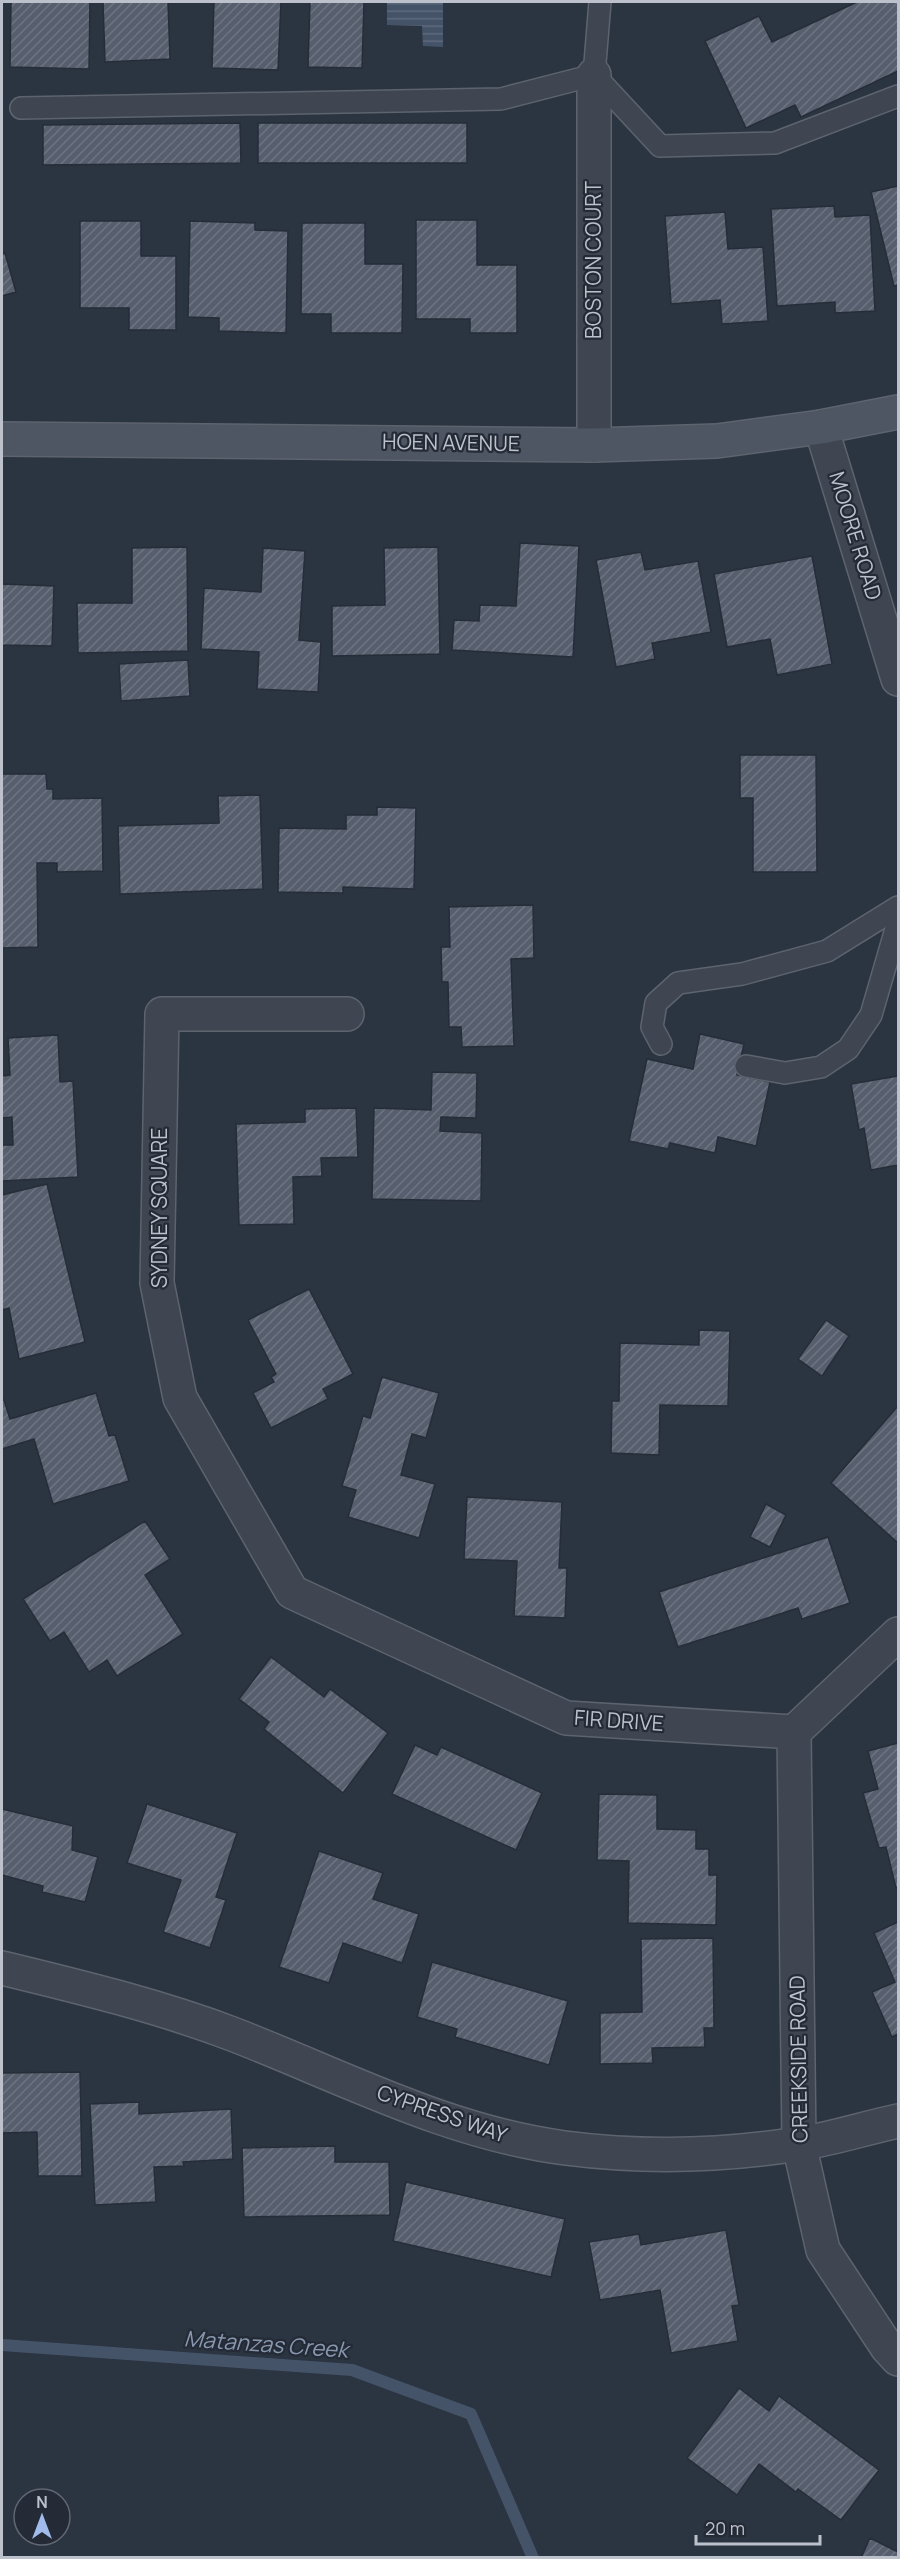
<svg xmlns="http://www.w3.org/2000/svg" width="900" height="2559" font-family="Manrope,sans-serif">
<defs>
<pattern id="water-rules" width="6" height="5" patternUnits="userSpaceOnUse" patternTransform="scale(1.5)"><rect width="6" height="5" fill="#455369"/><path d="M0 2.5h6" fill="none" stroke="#5e6a7d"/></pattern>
<pattern id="building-hatch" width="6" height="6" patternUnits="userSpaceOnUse" patternTransform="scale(1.5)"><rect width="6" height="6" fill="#575f6e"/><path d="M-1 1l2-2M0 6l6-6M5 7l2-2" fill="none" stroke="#6d7481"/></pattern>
</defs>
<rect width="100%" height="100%" fill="#2b3441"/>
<!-- water -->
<polygon fill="url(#water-rules)" points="387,2 443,2 443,47 423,46 422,26 387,25"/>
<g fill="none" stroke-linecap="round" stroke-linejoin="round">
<!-- stream -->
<polyline stroke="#455369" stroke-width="12" points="2,2345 352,2370 471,2414 533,2558"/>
</g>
<!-- building -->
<g fill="url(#building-hatch)" stroke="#262d38" stroke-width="1.5">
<polygon points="11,2 90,2 89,69 10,67"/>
<polygon points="103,2 168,2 170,59 105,62"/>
<polygon points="214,2 281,2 278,70 212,68"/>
<polygon points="310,2 364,2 362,68 308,67"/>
<polygon points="857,2 898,2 898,71 801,117 795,105 746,128 705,41 759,16 772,42"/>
<polygon points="240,123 241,163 43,165 43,125"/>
<rect x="258" y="123" width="209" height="40"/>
<polygon points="898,186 898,285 894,286 871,192"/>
<polygon points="834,206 835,217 870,215 875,311 835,313 835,302 777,306 771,209"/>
<polygon points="725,212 728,249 763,247 768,321 722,324 720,300 671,304 665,216"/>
<polygon points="416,220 477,220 477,265 517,265 517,333 470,333 470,319 416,319"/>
<polygon points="80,221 141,221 141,256 176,256 176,330 129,330 129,308 80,308"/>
<polygon points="190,221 255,223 255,230 288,231 286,333 219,331 219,318 188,317"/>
<polygon points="302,223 365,223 365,264 403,264 402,333 331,333 331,314 301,314"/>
<polygon points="5,253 16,292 2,296 2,254"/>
<polygon points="520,543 579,546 573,657 452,650 454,620 479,621 480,605 516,606"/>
<polygon points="187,547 188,651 78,653 77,603 132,603 132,548"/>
<polygon points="438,547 440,654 332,656 332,606 385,605 384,548"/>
<polygon points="263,548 305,551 299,640 321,642 318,692 257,689 259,652 201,649 204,588 261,592"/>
<polygon points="641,552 645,570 698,561 711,632 652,643 655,659 616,667 596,560"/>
<polygon points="812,556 832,664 777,675 770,639 727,647 714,574"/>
<polygon points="2,584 54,586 52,646 2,645"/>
<polygon points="188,660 190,696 121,701 119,664"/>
<polygon points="740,755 816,755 817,872 753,872 753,798 740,798"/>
<polygon points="2,774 46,774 47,789 53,789 53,799 102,798 103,871 57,872 57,863 37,863 38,947 2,948"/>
<polygon points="260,795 263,889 120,894 118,826 219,823 218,796"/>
<polygon points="377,807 416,808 414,889 343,887 343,893 278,892 279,828 346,829 346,815 377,815"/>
<polygon points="533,905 534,958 511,959 514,1046 462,1047 461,1027 449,1027 448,982 442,982 441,947 450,947 449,907"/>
<polygon points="700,1034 744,1044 737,1075 770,1082 756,1146 718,1137 715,1153 670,1143 668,1149 629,1141 647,1059 693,1069"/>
<polygon points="58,1035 60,1082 73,1081 78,1177 2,1181 2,1145 13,1145 12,1117 2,1118 2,1076 10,1075 8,1038"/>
<polygon points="432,1072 477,1073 476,1118 441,1117 440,1131 482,1133 481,1201 372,1199 374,1108 431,1110"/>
<polygon points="898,1076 898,1165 871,1170 864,1128 859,1130 851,1084"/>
<polygon points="356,1108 358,1157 321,1158 322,1176 293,1177 294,1224 239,1225 236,1124 305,1122 305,1109"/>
<polygon points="47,1184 85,1342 19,1359 9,1308 2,1310 2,1195"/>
<polygon points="309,1289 353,1374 323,1389 328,1399 271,1428 253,1393 274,1382 271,1377 276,1374 248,1320"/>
<polygon points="826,1320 849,1336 822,1376 798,1359"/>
<polygon points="699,1330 730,1331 728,1406 660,1405 659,1455 611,1453 612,1401 619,1401 620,1343 699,1345"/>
<polygon points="382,1377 439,1393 426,1438 412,1434 401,1475 435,1484 419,1538 348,1517 356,1490 342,1486 363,1416 370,1418"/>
<polygon points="96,1393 109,1436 115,1435 129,1481 53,1504 34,1439 2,1449 2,1400 4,1400 10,1419"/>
<polygon points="898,1406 898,1543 831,1483"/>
<polygon points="467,1497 562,1502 559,1568 567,1568 565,1618 514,1616 517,1561 464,1559"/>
<polygon points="766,1504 786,1515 770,1547 750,1537"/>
<polygon points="145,1521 170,1559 145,1575 183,1634 117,1676 107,1660 89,1672 64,1632 50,1641 23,1599"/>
<polygon points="828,1537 850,1603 802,1619 798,1608 678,1647 659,1592"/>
<polygon points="271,1657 324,1697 330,1689 388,1733 343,1793 264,1729 269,1722 239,1699"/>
<polygon points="898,1743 898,1887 896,1888 886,1847 879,1848 863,1793 878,1789 868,1751"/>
<polygon points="415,1745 437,1755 441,1747 542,1793 516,1850 392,1794"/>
<polygon points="599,1794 657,1795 657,1829 696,1830 696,1849 709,1849 709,1875 717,1875 716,1925 628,1923 629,1861 597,1860"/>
<polygon points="147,1804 237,1833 216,1897 226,1900 210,1948 163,1932 181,1880 127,1863"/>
<polygon points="2,1809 73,1826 72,1850 98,1857 85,1902 42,1892 43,1886 2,1875"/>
<polygon points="319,1851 383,1873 373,1899 419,1914 402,1963 343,1943 329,1983 279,1967"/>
<polygon points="898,1922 898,2034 892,2037 872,1992 895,1982 874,1933"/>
<polygon points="713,1938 714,2028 704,2028 705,2047 652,2048 653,2063 600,2064 600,2013 642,2012 641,1939"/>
<polygon points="432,1962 568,2001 549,2065 455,2037 457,2029 417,2017"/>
<polygon points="80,2072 82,2176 38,2176 37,2132 2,2133 2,2073"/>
<polygon points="139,2102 139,2114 231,2109 233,2159 183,2162 184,2166 154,2167 156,2202 95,2205 90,2104"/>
<polygon points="335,2146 335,2162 389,2162 390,2215 244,2217 242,2148"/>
<polygon points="406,2182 565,2219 551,2277 393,2241"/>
<polygon points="726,2230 739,2305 732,2306 738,2341 671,2353 660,2290 600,2300 589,2242 639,2234 641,2245"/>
<polygon points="739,2388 769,2411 779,2396 879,2470 841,2520 798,2489 796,2492 759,2464 737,2495 687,2458"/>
<polygon points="870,2538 898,2552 898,2558 861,2558"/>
</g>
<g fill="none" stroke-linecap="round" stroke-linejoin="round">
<!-- lane casing -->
<g stroke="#5d646e" stroke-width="24">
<g id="lane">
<polyline points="600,2 594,75 660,146 775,143 898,96"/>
<polyline points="21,108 501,99 594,75"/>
<polyline points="661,1044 652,1027 656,1003 678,983 742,974 827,951 898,907"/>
<polyline points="746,1066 785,1073 821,1067 848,1049 871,1015 898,922"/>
</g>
</g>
<!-- street casing -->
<g stroke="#5d646e" stroke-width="36">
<g id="street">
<polyline points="594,75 594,445"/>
<polyline points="821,427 898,679"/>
<polyline points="347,1014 162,1014 157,1283 180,1398 292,1592 566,1718 794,1732 898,1634"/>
<polyline points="794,1732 799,2144 823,2250 887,2347 898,2359"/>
<path d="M2 1968C80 1987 159 2006 235 2035 343 2077 449 2133 565 2148 643 2158 721 2156 798 2144 832 2139 865 2128 898 2121"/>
</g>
</g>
<!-- secondary casing -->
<g stroke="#5d646e" stroke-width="36">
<polyline id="secondary" points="2,439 594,445 717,441 821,427 898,412"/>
</g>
<!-- lane -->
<use href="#lane" stroke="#3f4651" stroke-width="21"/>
<!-- street -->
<use href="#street" stroke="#3f4651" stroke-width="33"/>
<!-- secondary -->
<use href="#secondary" stroke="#4e5563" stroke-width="33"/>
</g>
<g text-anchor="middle" stroke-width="4.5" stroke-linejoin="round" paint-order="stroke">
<!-- street labels -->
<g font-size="21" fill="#bcc1cb" stroke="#242b36">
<text transform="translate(594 260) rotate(-90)" y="7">BOSTON COURT</text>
<text transform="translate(451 443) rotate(1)" y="7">HOEN AVENUE</text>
<text transform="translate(855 536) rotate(73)" y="7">MOORE ROAD</text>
<text transform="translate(160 1208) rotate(-90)" y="7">SYDNEY SQUARE</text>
<text transform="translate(619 1721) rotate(4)" y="7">FIR DRIVE</text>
<text transform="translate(799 2059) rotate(-91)" y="7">CREEKSIDE ROAD</text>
<text transform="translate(442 2114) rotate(19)" y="7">CYPRESS WAY</text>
</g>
<!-- water labels -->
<g font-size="22" font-style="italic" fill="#8797ae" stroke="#242b36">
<text transform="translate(266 2344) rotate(4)" y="8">Matanzas Creek</text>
</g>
</g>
<!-- border -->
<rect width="900" height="2559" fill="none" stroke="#bcc1cb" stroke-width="6"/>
<!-- north arrow -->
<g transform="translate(42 2517)"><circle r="28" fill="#242b36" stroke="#616772" stroke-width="1.5"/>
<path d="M0-4.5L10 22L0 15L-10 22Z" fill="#a0bbec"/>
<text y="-9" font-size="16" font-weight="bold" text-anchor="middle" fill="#bcc1cb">N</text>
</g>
<!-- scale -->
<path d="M696 2535v9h124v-9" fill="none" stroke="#bcc1cb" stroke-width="3"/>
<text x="705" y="2535" font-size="18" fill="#bcc1cb" stroke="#242b36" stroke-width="4.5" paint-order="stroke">20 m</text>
</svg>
